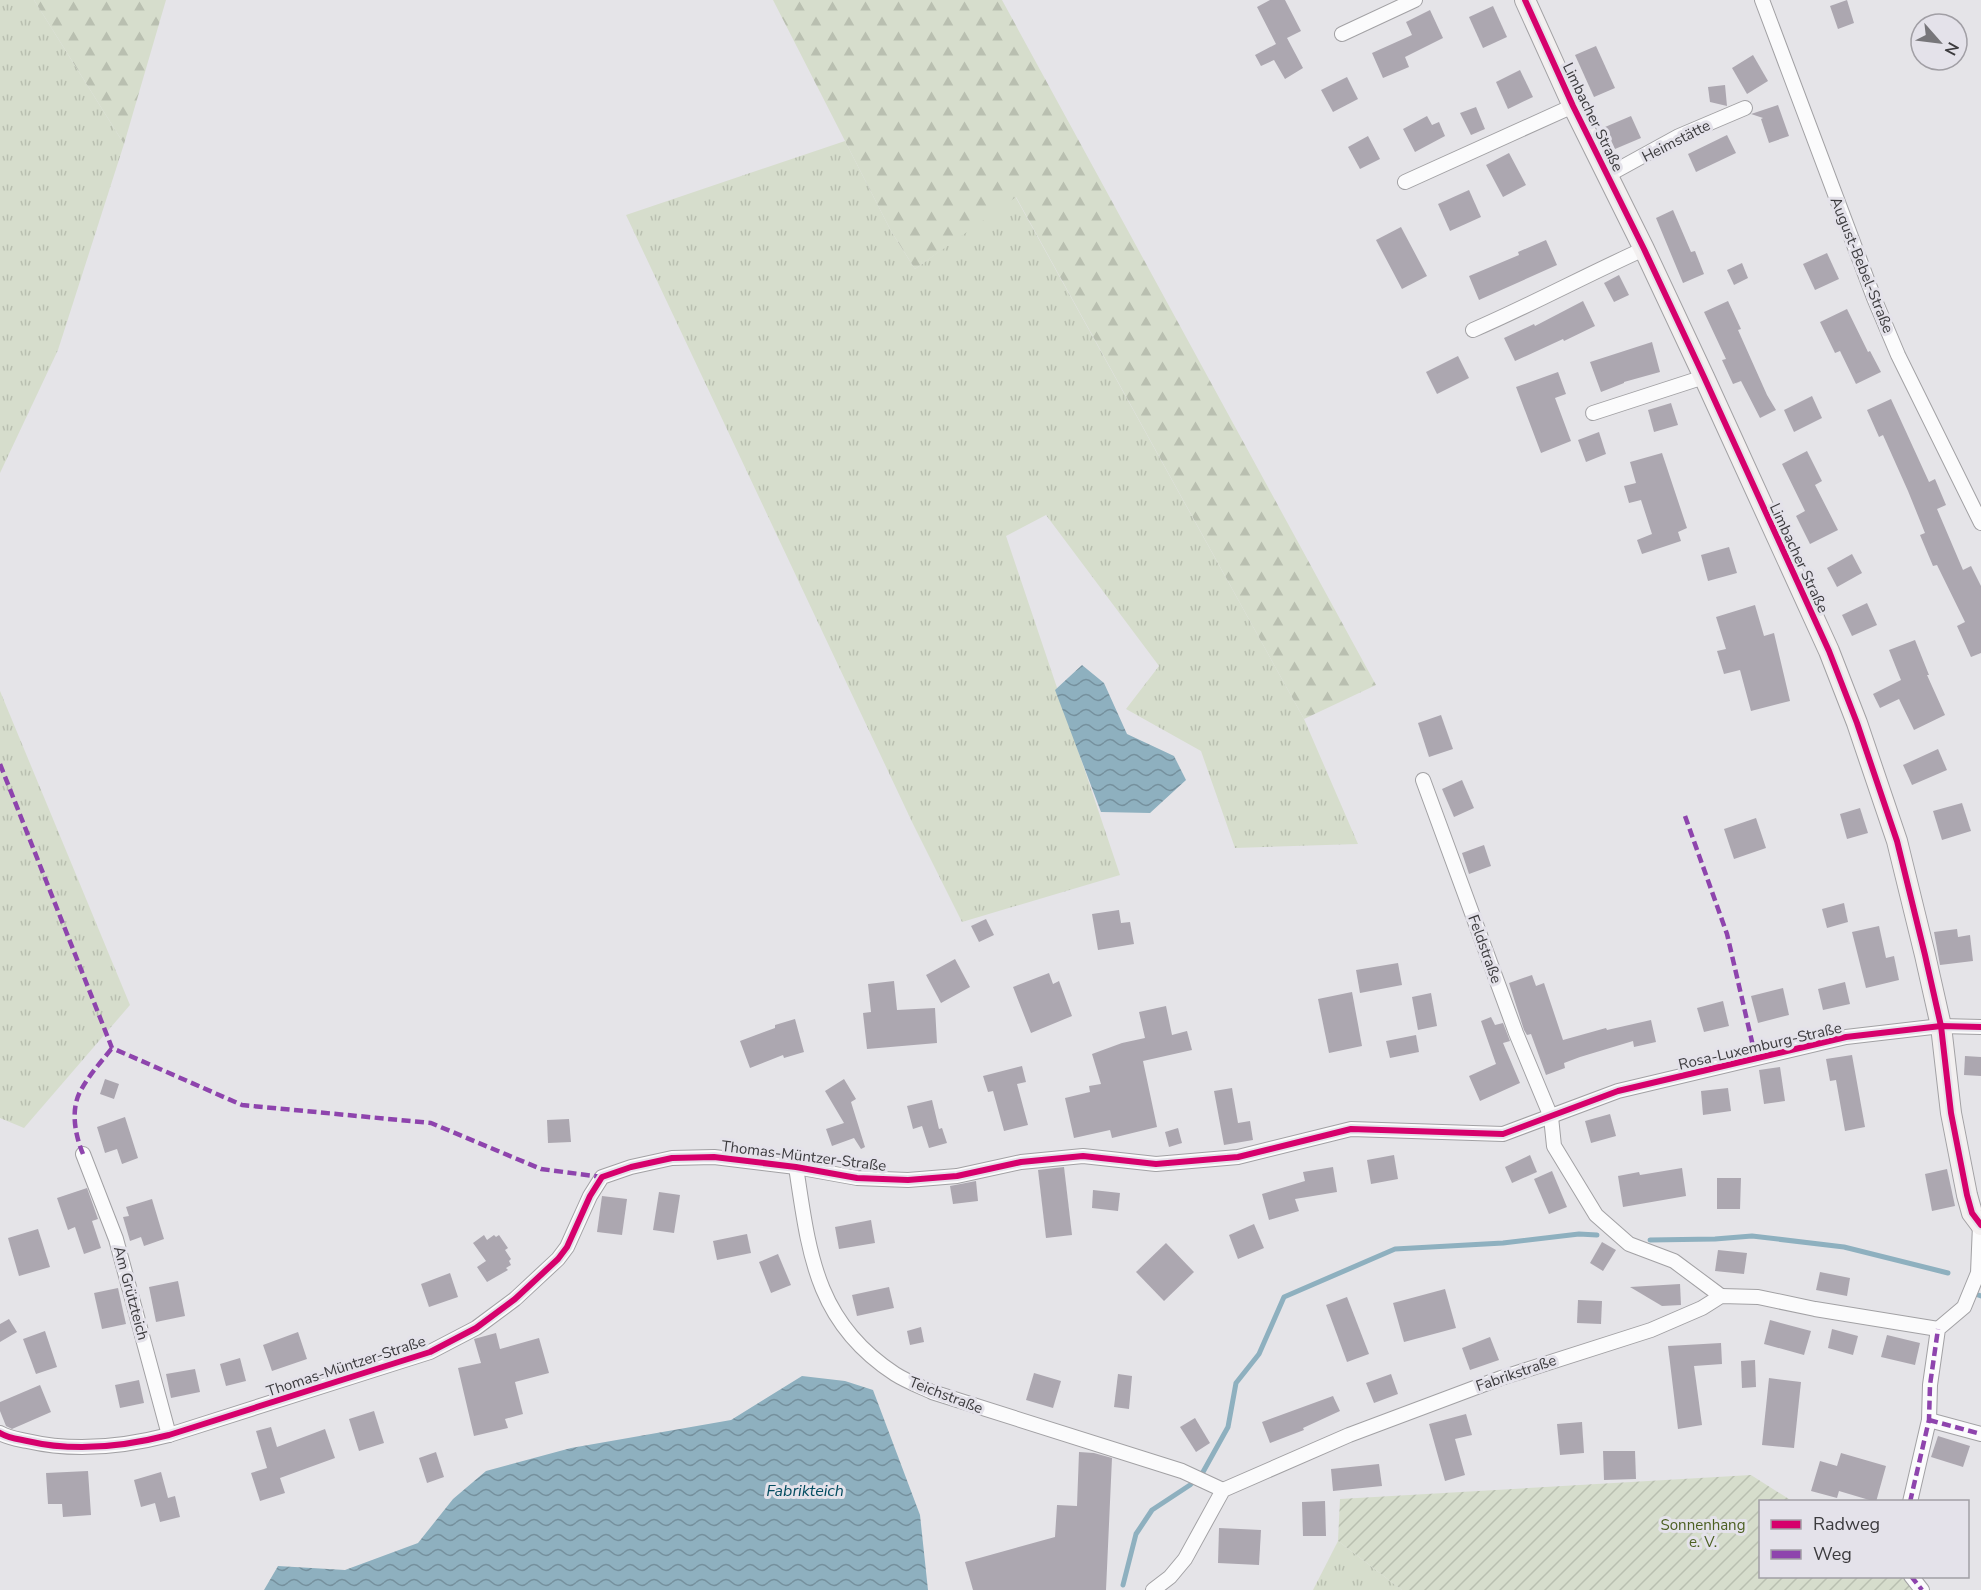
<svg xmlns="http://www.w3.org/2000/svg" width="1981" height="1590" font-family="'Nunito Sans',sans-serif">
<defs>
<pattern id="grass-tufts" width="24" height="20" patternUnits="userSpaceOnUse" patternTransform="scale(1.5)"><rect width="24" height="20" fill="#d6ddcc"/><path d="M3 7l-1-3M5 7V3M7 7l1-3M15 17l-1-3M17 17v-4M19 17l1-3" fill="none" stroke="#b9bfb0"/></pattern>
<pattern id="forest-firs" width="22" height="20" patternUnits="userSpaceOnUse" patternTransform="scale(1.5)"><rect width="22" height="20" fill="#d6ddcc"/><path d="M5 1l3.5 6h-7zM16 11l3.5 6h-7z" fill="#b9bfb0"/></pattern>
<pattern id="garden-furrows" width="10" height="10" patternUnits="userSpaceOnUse" patternTransform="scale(1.5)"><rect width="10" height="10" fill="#d6ddcc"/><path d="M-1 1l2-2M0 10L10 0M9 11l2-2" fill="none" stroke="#b9bfb0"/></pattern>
<pattern id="water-waves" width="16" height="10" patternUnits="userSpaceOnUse" patternTransform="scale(1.5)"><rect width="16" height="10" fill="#8eb0bf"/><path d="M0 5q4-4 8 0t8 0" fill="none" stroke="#75909d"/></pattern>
</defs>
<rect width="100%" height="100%" fill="#e5e4e8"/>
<!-- grass -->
<g fill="url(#grass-tufts)">
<polygon points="0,0 34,0 124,144 58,350 0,473"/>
<polygon points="845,141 891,231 915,269 1015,196 1304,719 1358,844 1235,848 1201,751 1126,709 1159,666 1046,515 1006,536 1120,875 962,922 913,824 626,215"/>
<polygon points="0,691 130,1005 24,1128 0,1118"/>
<polygon points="1338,1541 1402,1590 1313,1590"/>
</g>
<!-- forest -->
<g fill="url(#forest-firs)">
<polygon points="34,0 166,0 124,144"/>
<polygon points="773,0 1002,0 1376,685 1304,719 1016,197 915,269 891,231"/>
</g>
<!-- garden -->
<polygon fill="url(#garden-furrows)" points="1751,1475 1792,1501 1760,1502 1760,1576 1904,1577 1924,1590 1402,1590 1338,1541 1340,1499"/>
<!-- water -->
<g fill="url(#water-waves)">
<polygon points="1082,665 1104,683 1127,734 1174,756 1186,780 1150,813 1101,812 1055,690"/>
<polygon points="802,1376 845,1381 873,1390 920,1515 928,1590 264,1590 278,1566 345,1570 418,1543 453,1499 486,1471 571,1448 731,1420"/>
</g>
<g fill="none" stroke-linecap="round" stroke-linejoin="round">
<!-- stream -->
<g stroke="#8eb0bf" stroke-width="5">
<polyline points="1650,1240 1715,1239 1752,1236 1844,1247 1948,1273"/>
<polyline points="1978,1295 1981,1296"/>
<polyline points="1123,1585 1136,1534 1152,1510 1190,1485 1203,1472 1228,1427 1236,1383 1259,1354 1284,1297 1395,1249 1503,1243 1579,1234 1597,1235"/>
</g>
</g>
<!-- building -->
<g fill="#aca7b0">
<polygon points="1270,0 1285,0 1301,31 1287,38 1303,68 1285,79 1274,60 1261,66 1255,55 1276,44 1257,7"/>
<polygon points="1847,0 1854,23 1838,29 1830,6"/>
<polygon points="1493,6 1507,37 1483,48 1469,17"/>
<polygon points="1430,10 1443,38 1405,57 1409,67 1383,78 1372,53 1412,35 1406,22"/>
<polygon points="1596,46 1615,88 1594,97 1575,55"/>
<polygon points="1753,55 1768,81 1747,94 1732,68"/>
<polygon points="1520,70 1533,97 1508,109 1496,82"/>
<polygon points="1347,77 1358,99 1333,112 1321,90"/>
<polygon points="1725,85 1727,106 1710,102 1708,87"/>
<polygon points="1778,105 1789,136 1769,143 1761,119 1763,118 1751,114"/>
<polygon points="1476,107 1485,129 1471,135 1460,113"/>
<polygon points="1427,116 1432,125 1439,122 1445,136 1415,152 1403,129"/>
<polygon points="1631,116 1641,138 1615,149 1605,127"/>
<polygon points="1727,135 1736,153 1696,172 1688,154"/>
<polygon points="1368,136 1380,159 1360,169 1348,147"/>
<polygon points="1509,153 1526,185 1503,197 1486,165"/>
<polygon points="1469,190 1481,217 1450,231 1438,204"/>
<polygon points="1673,210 1691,252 1695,251 1704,274 1683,283 1656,218"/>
<polygon points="1401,227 1427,276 1402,289 1376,240"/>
<polygon points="1546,240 1557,265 1479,300 1469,276 1519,255 1518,252"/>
<polygon points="1827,253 1839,279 1815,290 1803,264"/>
<polygon points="1742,263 1748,278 1734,285 1727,270"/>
<polygon points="1619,275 1629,295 1614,302 1604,283"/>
<polygon points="1583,301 1595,326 1564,341 1563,339 1515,361 1504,338 1534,324 1535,326"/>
<polygon points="1728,301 1741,329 1738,330 1767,395 1776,410 1760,418 1741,381 1733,384 1722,360 1726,359 1704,312"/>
<polygon points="1847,309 1868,352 1870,351 1881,372 1856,384 1840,351 1835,353 1820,322"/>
<polygon points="1652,342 1660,372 1624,382 1624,383 1601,392 1590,362"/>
<polygon points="1458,356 1469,378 1437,394 1426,372"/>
<polygon points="1558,372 1566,394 1555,398 1571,441 1541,453 1516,387"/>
<polygon points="1812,396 1822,418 1794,432 1784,410"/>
<polygon points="1891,399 1929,482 1935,479 1946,505 1937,509 1963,570 1971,566 1981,586 1981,653 1971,657 1957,626 1965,622 1937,565 1933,566 1920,535 1925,533 1908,491 1883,435 1879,437 1867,410"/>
<polygon points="1671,403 1678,425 1654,432 1648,410"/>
<polygon points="1599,432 1606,454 1586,462 1578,440"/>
<polygon points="1807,451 1822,481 1815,485 1838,530 1810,544 1796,516 1805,511 1782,464"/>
<polygon points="1662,453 1687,528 1678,532 1681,541 1642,554 1637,540 1652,534 1641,500 1629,503 1624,486 1636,483 1630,462"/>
<polygon points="1729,547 1737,573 1708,581 1701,555"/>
<polygon points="1852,554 1862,573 1837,587 1827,568"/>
<polygon points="1867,603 1877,625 1852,636 1842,615"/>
<polygon points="1755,605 1764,636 1774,633 1790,701 1751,711 1740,670 1724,674 1717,651 1726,649 1716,617"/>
<polygon points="1915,640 1929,675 1927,675 1945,715 1914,730 1899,699 1880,708 1873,694 1901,680 1889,650"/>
<polygon points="1441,715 1453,749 1429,757 1418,723"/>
<polygon points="1938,749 1947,770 1912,785 1903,765"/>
<polygon points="1462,780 1474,808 1454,817 1442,789"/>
<polygon points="1962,803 1971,831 1942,840 1933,811"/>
<polygon points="1860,808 1868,833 1847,839 1840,814"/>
<polygon points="1756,818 1766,848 1734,859 1724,829"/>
<polygon points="1484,845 1491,866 1469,874 1462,853"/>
<polygon points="1844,903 1848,922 1827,928 1822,909"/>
<polygon points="1119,910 1121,923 1130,922 1134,944 1098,950 1092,914"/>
<polygon points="986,919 994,935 979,942 971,926"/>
<polygon points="1879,926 1886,958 1894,956 1899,980 1866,988 1852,932"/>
<polygon points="1957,929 1958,937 1970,935 1973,961 1940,965 1934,932"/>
<polygon points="955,959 970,987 941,1003 926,975"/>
<polygon points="1398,963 1402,985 1360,993 1356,970"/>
<polygon points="1049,973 1053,984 1059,981 1072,1016 1031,1033 1013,987"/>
<polygon points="1532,975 1536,986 1544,983 1563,1040 1606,1028 1607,1030 1651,1020 1656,1042 1634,1047 1633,1041 1580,1057 1564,1063 1565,1068 1546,1075 1531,1034 1527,1035 1524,1030 1509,983"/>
<polygon points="894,981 897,1010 935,1008 937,1043 867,1049 863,1013 871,1012 868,984"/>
<polygon points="1845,982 1850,1004 1823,1010 1818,989"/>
<polygon points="1783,988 1789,1015 1758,1023 1751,996"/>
<polygon points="1352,992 1362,1046 1329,1053 1318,999"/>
<polygon points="1431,993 1437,1026 1418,1030 1412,997"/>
<polygon points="1723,1001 1729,1026 1704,1032 1697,1008"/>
<polygon points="1166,1006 1172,1035 1187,1031 1192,1050 1143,1061 1157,1127 1112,1138 1110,1130 1074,1138 1065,1098 1090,1092 1089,1086 1101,1084 1092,1054 1122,1043 1145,1038 1139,1012"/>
<polygon points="1491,1017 1495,1025 1503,1023 1510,1041 1503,1043 1520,1083 1480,1101 1469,1076 1496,1064 1481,1021"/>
<polygon points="795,1019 804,1052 784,1058 783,1055 750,1068 740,1041 775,1028 775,1025"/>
<polygon points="1416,1035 1419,1052 1390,1058 1386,1041"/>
<polygon points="1852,1055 1865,1127 1845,1131 1836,1080 1830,1081 1826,1059"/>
<polygon points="1965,1056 1981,1057 1981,1076 1964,1075"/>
<polygon points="1022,1066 1026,1082 1017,1084 1028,1125 1004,1131 993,1091 988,1092 983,1076"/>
<polygon points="1780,1067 1785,1101 1764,1104 1759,1070"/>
<polygon points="105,1079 119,1084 114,1099 100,1094"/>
<polygon points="844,1079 856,1099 851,1102 865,1147 861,1149 854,1138 832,1146 826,1129 844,1123 825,1091"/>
<polygon points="1232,1088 1238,1123 1250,1121 1253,1140 1224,1145 1214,1091"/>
<polygon points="1728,1088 1731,1111 1703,1115 1701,1091"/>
<polygon points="932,1100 939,1129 942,1128 947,1143 929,1148 922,1126 913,1129 907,1106"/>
<polygon points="1610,1114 1616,1136 1591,1143 1585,1121"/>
<polygon points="125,1117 138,1158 122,1164 117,1149 105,1153 97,1127"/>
<polygon points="569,1119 571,1142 548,1143 547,1120"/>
<polygon points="1178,1128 1182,1143 1169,1147 1165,1132"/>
<polygon points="1394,1155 1398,1179 1371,1184 1367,1160"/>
<polygon points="1530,1155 1537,1172 1512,1183 1505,1167"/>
<polygon points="1064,1167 1072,1235 1046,1238 1038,1170"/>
<polygon points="1333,1167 1337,1192 1295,1199 1299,1211 1269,1220 1262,1194 1305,1181 1303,1172"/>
<polygon points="1682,1168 1686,1196 1623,1207 1618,1176 1639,1172 1640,1175"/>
<polygon points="1947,1169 1955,1206 1932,1211 1925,1174"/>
<polygon points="1552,1171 1567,1207 1549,1214 1534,1179"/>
<polygon points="1717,1178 1741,1178 1740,1209 1717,1209"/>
<polygon points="976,1181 978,1201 953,1204 950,1186"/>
<polygon points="87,1188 98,1219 92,1221 101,1248 84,1254 75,1227 68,1230 57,1198"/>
<polygon points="1093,1190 1120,1193 1118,1211 1092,1208"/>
<polygon points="659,1192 680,1195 674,1233 653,1230"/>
<polygon points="602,1196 627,1199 622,1235 597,1232"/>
<polygon points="152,1199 164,1239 144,1246 141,1237 130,1241 123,1217 129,1216 126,1207"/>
<polygon points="871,1220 875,1243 839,1249 835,1227"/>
<polygon points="1254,1224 1264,1248 1238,1259 1229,1235"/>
<polygon points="38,1229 50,1267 19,1276 8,1238"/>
<polygon points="747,1234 751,1253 717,1260 713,1241"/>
<polygon points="484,1235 487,1240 494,1235 496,1237 499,1235 508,1248 505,1250 511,1259 509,1261 511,1265 506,1268 508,1270 487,1282 477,1267 486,1261 473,1243"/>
<polygon points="1602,1242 1616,1250 1603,1271 1590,1263"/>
<polygon points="1166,1243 1194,1272 1164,1301 1136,1272"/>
<polygon points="1718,1250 1747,1253 1744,1274 1715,1271"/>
<polygon points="778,1254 791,1285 771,1293 759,1262"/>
<polygon points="1820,1272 1850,1278 1847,1296 1816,1290"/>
<polygon points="450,1273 458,1297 429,1307 421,1284"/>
<polygon points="178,1281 185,1316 156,1322 149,1287"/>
<polygon points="1680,1284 1681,1305 1662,1306 1630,1287"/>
<polygon points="889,1287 894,1308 857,1316 852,1295"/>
<polygon points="118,1288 126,1324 102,1329 94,1293"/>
<polygon points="1445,1289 1456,1328 1404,1342 1393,1303"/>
<polygon points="1347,1297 1369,1354 1347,1362 1326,1305"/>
<polygon points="1578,1300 1602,1301 1601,1324 1577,1323"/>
<polygon points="9,1319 17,1332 0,1342 0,1324"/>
<polygon points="1770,1320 1811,1331 1804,1355 1764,1344"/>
<polygon points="921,1327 924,1342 910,1345 907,1331"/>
<polygon points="1832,1329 1858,1336 1853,1355 1828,1348"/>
<polygon points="45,1331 57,1367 36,1374 23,1339"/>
<polygon points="298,1332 307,1359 272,1371 263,1345"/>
<polygon points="496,1333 500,1349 539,1338 549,1373 515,1382 523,1414 505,1419 508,1428 474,1436 458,1368 481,1363 474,1339"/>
<polygon points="1887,1335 1920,1343 1915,1365 1881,1357"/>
<polygon points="1490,1337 1499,1360 1470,1370 1462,1348"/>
<polygon points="1721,1343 1722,1364 1694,1366 1702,1425 1678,1429 1668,1346"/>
<polygon points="240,1358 246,1381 226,1386 220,1364"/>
<polygon points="1755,1360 1756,1387 1742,1388 1741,1361"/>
<polygon points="195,1369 200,1392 171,1398 166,1374"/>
<polygon points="1034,1373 1061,1381 1053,1408 1026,1400"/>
<polygon points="1118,1374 1132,1376 1129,1409 1114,1407"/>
<polygon points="1391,1374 1398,1394 1374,1403 1366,1383"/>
<polygon points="1769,1378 1801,1382 1794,1448 1762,1445"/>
<polygon points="139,1380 144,1403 120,1408 115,1385"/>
<polygon points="40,1385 51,1412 12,1429 6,1426 0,1411 0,1402"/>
<polygon points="1333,1396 1340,1411 1303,1428 1304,1430 1270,1443 1262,1422"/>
<polygon points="374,1411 384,1443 359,1451 349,1419"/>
<polygon points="1466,1414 1472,1435 1455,1439 1465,1475 1445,1481 1429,1424"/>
<polygon points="1195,1418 1210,1443 1196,1452 1180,1427"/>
<polygon points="1582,1422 1584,1453 1560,1455 1557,1424"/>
<polygon points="271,1427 277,1447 325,1429 335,1458 280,1478 285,1493 260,1501 251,1473 267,1468 256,1431"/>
<polygon points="1938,1436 1970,1446 1963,1467 1931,1457"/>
<polygon points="1603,1451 1635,1451 1636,1479 1604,1480"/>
<polygon points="436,1452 444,1477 427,1483 419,1458"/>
<polygon points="1079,1452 1094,1453 1112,1458 1106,1590 973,1590 965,1562 1055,1537 1057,1505 1077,1506"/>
<polygon points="1841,1453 1886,1466 1876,1502 1839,1491 1837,1498 1811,1491 1820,1461 1837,1466"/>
<polygon points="1379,1464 1382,1486 1333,1491 1331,1469"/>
<polygon points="88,1471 91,1515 63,1517 62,1504 48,1504 46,1473"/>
<polygon points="161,1472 168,1498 175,1496 180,1517 160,1522 155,1503 141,1507 134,1480"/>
<polygon points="1325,1501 1326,1536 1303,1536 1302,1502"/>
<polygon points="1219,1528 1261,1530 1259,1565 1218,1563"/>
</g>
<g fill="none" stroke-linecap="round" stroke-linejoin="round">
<!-- street casing -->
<g stroke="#a2a1a4" stroke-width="16">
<g id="street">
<polyline points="1762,0 1874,298 1898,355 1981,523"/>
<polyline points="1342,34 1415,0"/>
<polyline points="1608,175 1679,136 1745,108"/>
<polyline points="1405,182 1573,106"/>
<path d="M1473 330C1531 305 1586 275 1644 249"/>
<polyline points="1593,413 1704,377"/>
<polyline points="1423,780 1516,1033 1551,1117 1554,1146 1596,1215 1629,1244 1674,1261 1721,1296"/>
<polyline points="83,1154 116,1239 169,1435"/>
<path d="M796 1167C809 1252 815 1322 895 1374 906 1381 919 1386 932 1392L1182 1471 1223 1490"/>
<polyline points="1929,1420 1981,1434"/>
<path d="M0 1433C8 1438 18 1439 27 1441 74 1452 123 1447 169 1435L430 1352 476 1328 515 1299 558 1259 567 1247 590 1196 602 1177 631 1167 672 1158 714 1157 796 1167 857 1178 908 1180 957 1176 1021 1162 1083 1156 1156 1164 1238 1157 1351 1129 1503 1134 1618 1091 1846 1037 1941 1026 1981 1027"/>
<polyline points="1910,1502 1929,1420 1930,1385 1938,1329 1964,1307 1978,1273 1980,1225"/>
<polyline points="1911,1576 1922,1590"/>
<polyline points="1153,1590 1170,1577 1185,1559 1223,1490 1349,1435 1501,1378 1651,1330 1702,1308 1721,1296 1758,1297 1815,1309 1938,1329"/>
</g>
</g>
<!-- secondary casing -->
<g stroke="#a2a1a4" stroke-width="22">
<polyline id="secondary" points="1525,0 1573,106 1644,249 1704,377 1829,651 1857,723 1897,841 1925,955 1941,1026 1951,1113 1967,1195 1972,1213 1981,1225"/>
</g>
<!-- street -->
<use href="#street" stroke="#fbfbfc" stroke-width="14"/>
<!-- secondary -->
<use href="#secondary" stroke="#f3f0f0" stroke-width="20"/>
<!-- quiet -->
<g stroke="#8e44ad" stroke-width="4.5" stroke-dasharray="9 4.5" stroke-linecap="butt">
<polyline points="0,764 112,1048 242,1105 431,1123 541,1169 602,1177"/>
<polyline points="1685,816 1727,934 1756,1059"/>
<path d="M83 1154C75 1135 70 1109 81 1090 89 1075 102 1061 112 1048"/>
<polyline points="1929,1420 1981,1434"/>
<polyline points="1910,1502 1929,1420 1930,1385 1938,1329"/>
<polyline points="1911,1576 1922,1590"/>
</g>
<!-- cycleway casing -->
<g stroke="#e4e2ea" stroke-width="10">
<g id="cycleway">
<polyline points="1525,0 1573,106 1644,249 1704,377 1829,651 1857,723 1897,841 1925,955 1941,1026 1951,1113 1967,1195 1972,1213 1981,1225"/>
<path d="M0 1433C8 1438 18 1439 27 1441 74 1452 123 1447 169 1435L430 1352 476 1328 515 1299 558 1259 567 1247 590 1196 602 1177 631 1167 672 1158 714 1157 796 1167 857 1178 908 1180 957 1176 1021 1162 1083 1156 1156 1164 1238 1157 1351 1129 1503 1134 1618 1091 1846 1037 1941 1026 1981 1027"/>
</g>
</g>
<!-- cycleway -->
<use href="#cycleway" stroke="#d6006c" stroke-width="6"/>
</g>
<g text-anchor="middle" stroke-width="6" stroke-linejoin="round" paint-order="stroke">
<!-- street labels -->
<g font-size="15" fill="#3c3b3e" stroke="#e4e2ea">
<text transform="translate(1593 117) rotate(64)" y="5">Limbacher Straße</text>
<text transform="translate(1676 141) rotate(-27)" y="5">Heimstätte</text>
<text transform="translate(1862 265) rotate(68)" y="5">August-Bebel-Straße</text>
<text transform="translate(1799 558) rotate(65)" y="5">Limbacher Straße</text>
<text transform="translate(1485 949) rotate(70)" y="5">Feldstraße</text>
<text transform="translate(1760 1046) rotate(-13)" y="5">Rosa-Luxemburg-Straße</text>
<text transform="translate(804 1156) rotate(7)" y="5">Thomas-Müntzer-Straße</text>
<text transform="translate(131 1293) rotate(75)" y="5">Am Grützteich</text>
<text transform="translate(346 1366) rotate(-18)" y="5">Thomas-Müntzer-Straße</text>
<text transform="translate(1516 1373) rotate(-19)" y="5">Fabrikstraße</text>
<text transform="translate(946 1395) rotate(21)" y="5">Teichstraße</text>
</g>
<!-- park labels -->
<g font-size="15" fill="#4c5f22" stroke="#e4e2ea">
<text x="1703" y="1530">Sonnenhang<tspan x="1703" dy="17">e. V.</tspan></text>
</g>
<!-- water labels -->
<g font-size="16" font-style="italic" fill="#034c60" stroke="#e4e2ea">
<text x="805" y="1496">Fabrikteich</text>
</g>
</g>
<!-- legend -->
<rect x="1759" y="1500" width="210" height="78" fill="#e4e2ea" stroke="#a19fa5" stroke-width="1.5"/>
<rect x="1771" y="1520" width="30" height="9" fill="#d6006c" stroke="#a19fa5" stroke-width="1.5"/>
<text x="1813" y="1530" font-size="18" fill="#3c3b3e">Radweg</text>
<rect x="1771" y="1550" width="30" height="9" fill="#8e44ad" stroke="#a19fa5" stroke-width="1.5"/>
<text x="1813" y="1560" font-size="18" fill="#3c3b3e">Weg</text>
<!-- north arrow -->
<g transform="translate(1939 42) rotate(118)"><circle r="28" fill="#e4e2ea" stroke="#a19fa5" stroke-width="1.5"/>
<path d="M0-4.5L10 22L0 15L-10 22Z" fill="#77767a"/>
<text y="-9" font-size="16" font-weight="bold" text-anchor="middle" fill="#3c3b3e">N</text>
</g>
</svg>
